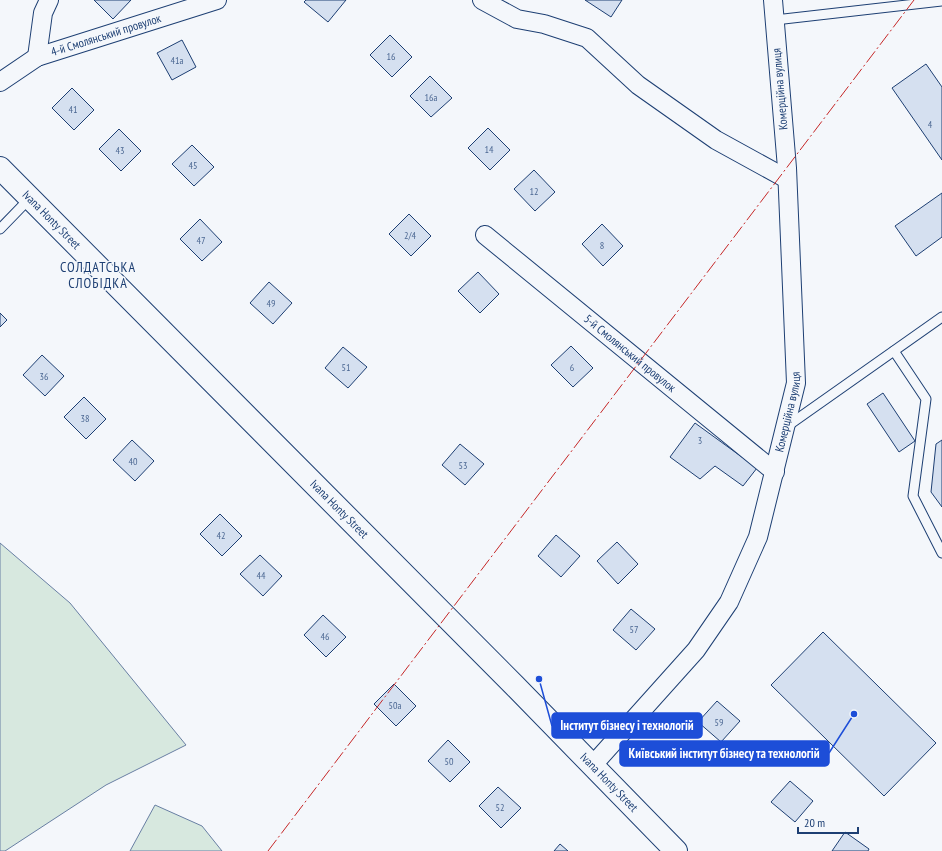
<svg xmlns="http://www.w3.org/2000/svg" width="942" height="851" font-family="'PT Sans Narrow',sans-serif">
<rect width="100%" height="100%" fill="#f4f7fb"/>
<!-- green -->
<g fill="#d7e8df" stroke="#687fa3">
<polygon points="0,543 70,603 186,745 106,785 5,851 0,851"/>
<polygon points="155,805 202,826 222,851 130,851"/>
</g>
<!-- building -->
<g fill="#d5e0f0" stroke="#1d3f73">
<polygon points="94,0 131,0 113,19"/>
<polygon points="306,0 346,0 328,22 304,2"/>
<polygon points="585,0 622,0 611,17"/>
<polygon points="390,35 412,57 392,77 370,55"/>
<polygon points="182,40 196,67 172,80 157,53"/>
<polygon points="926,64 942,87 942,160 892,88"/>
<polygon points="430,76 452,98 431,117 410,96"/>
<polygon points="72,88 94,110 74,130 52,108"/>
<polygon points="488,128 510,150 490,170 468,148"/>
<polygon points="119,129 141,151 121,171 99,149"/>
<polygon points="192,145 214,167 194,186 172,164"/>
<polygon points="534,170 555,192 535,211 514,189"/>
<polygon points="942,193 942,237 916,256 895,226"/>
<polygon points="409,214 431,236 411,256 389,234"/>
<polygon points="200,219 222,242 202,261 180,239"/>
<polygon points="602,224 623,246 603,266 582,244"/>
<polygon points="478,272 499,294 480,313 458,291"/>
<polygon points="269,282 292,303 273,324 250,303"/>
<polygon points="0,313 7,320 0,327"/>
<polygon points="571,346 593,368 573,387 551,365"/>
<polygon points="343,347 367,367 348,388 325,368"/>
<polygon points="42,355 64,376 45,396 23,375"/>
<polygon points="883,393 915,441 899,452 867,404"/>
<polygon points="84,397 106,419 86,439 64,417"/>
<polygon points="695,423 757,468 743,486 715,466 700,479 670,457"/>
<polygon points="132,440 154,461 135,481 113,460"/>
<polygon points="942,440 942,507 931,492 936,444"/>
<polygon points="460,444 484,464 465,485 442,465"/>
<polygon points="220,514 242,536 222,556 200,534"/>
<polygon points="556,535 580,556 561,577 538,556"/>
<polygon points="617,542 638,564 618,584 597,561"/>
<polygon points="260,555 282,576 263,596 240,574"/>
<polygon points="631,609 655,629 636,650 613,630"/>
<polygon points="323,615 346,637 326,657 304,635"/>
<polygon points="823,632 936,743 884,796 771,685"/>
<polygon points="394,684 416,706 396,726 374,704"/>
<polygon points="717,701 740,721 721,742 698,722"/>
<polygon points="448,740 470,762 450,782 428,761"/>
<polygon points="790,781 813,801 795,822 771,802"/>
<polygon points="498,787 521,808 501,828 479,806"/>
<polygon points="845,832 869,849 868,851 832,851"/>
<polygon points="560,844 568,851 554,851"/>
</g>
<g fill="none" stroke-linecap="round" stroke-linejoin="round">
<!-- lane casing -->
<g stroke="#1d3f73" stroke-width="11">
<g id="lane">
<polyline points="775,20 942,1"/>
<polyline points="0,229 30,198"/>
<polyline points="894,351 926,399 913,496 942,553"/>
<polyline points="786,427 942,317"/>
</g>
</g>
<!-- street casing -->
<g stroke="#1d3f73" stroke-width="20">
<g id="street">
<polyline points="482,0 517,19 544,24 587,38 638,85 716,140 787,179"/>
<polyline points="37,57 43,13 49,0"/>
<path id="s1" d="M0 82 37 57 217 0"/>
<path id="s2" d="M485 235 775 472"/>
<path id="s3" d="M592 766 696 650 729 602 758 537 796 383 787 168 773 0"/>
</g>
</g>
<!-- secondary casing -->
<g stroke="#1d3f73" stroke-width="24">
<g id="secondary">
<path id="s4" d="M0 168 514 685 676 851"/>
</g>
</g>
<!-- lane -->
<use href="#lane" stroke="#f4f7fb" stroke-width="9"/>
<!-- street -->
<use href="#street" stroke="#f4f7fb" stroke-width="18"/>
<!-- secondary -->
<use href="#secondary" stroke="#f4f7fb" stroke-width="22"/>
<!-- power -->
<polyline stroke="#c62828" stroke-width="1" stroke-dasharray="14 3 2 3" stroke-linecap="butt" points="268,851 914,0"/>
</g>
<g text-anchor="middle" stroke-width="3" stroke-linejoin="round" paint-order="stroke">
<!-- number labels -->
<g font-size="10" fill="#4b6792">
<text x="391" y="60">16</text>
<text x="177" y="64">41а</text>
<text x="431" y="101">16а</text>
<text x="73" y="113">41</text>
<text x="930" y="128">4</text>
<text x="489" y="153">14</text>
<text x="120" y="154">43</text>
<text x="193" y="169">45</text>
<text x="534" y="195">12</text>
<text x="410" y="239">2/4</text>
<text x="201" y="244">47</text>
<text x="602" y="249">8</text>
<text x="271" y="307">49</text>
<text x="346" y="371">51</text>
<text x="572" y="371">6</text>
<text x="44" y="380">36</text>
<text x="85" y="422">38</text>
<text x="700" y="444">3</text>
<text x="133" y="465">40</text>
<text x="463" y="469">53</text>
<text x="221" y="539">42</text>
<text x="261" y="579">44</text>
<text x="634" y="633">57</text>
<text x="325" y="640">46</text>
<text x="395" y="709">50а</text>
<text x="719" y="726">59</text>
<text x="449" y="765">50</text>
<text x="500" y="811">52</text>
</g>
<!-- street labels -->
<g font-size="12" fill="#1d3f73" stroke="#f4f7fb">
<text dy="4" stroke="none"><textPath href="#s1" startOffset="117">4-й Смолянський провулок</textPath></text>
<text transform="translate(780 89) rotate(-95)" y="4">Комерційна вулиця</text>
<text dy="4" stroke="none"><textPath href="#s4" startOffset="73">Ivana Honty Street</textPath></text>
<text dy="4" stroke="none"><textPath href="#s2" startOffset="187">5-й Смолянський провулок</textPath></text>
<text dy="4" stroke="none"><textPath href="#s3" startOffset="414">Комерційна вулиця</textPath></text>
<text dy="4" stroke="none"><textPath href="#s4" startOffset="481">Ivana Honty Street</textPath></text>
<text dy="4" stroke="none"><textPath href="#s4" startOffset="865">Ivana Honty Street</textPath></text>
</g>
<!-- quarter labels -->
<g font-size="14" letter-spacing="1" fill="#1d3f73" stroke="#f4f7fb">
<text x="98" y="272">СОЛДАТСЬКА<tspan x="98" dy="16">СЛОБІДКА</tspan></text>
</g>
</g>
<!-- callouts -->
<path fill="none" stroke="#1d4ed8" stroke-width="1.5" d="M539 679L552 726M854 714L829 753"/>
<g fill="#1d4ed8" stroke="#f4f7fb" stroke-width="1.5">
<circle cx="539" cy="679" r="4"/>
<circle cx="854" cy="714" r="4"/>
</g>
<g fill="#1d4ed8" stroke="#1d4ed8" stroke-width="1.5">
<rect x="552" y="713" width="150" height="25" rx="4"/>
<rect x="620" y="741" width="209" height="25" rx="4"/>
</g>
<g font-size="13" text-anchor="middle" font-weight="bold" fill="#fff">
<text x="627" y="730">Інститут бізнесу і технологій</text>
<text x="724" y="758">Київський інститут бізнесу та технологій</text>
</g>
<!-- scale -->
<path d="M798 827v6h60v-6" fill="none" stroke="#1d3f73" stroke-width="2"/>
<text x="804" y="827" font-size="12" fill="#1d3f73" stroke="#f4f7fb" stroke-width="3" paint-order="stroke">20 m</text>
</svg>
